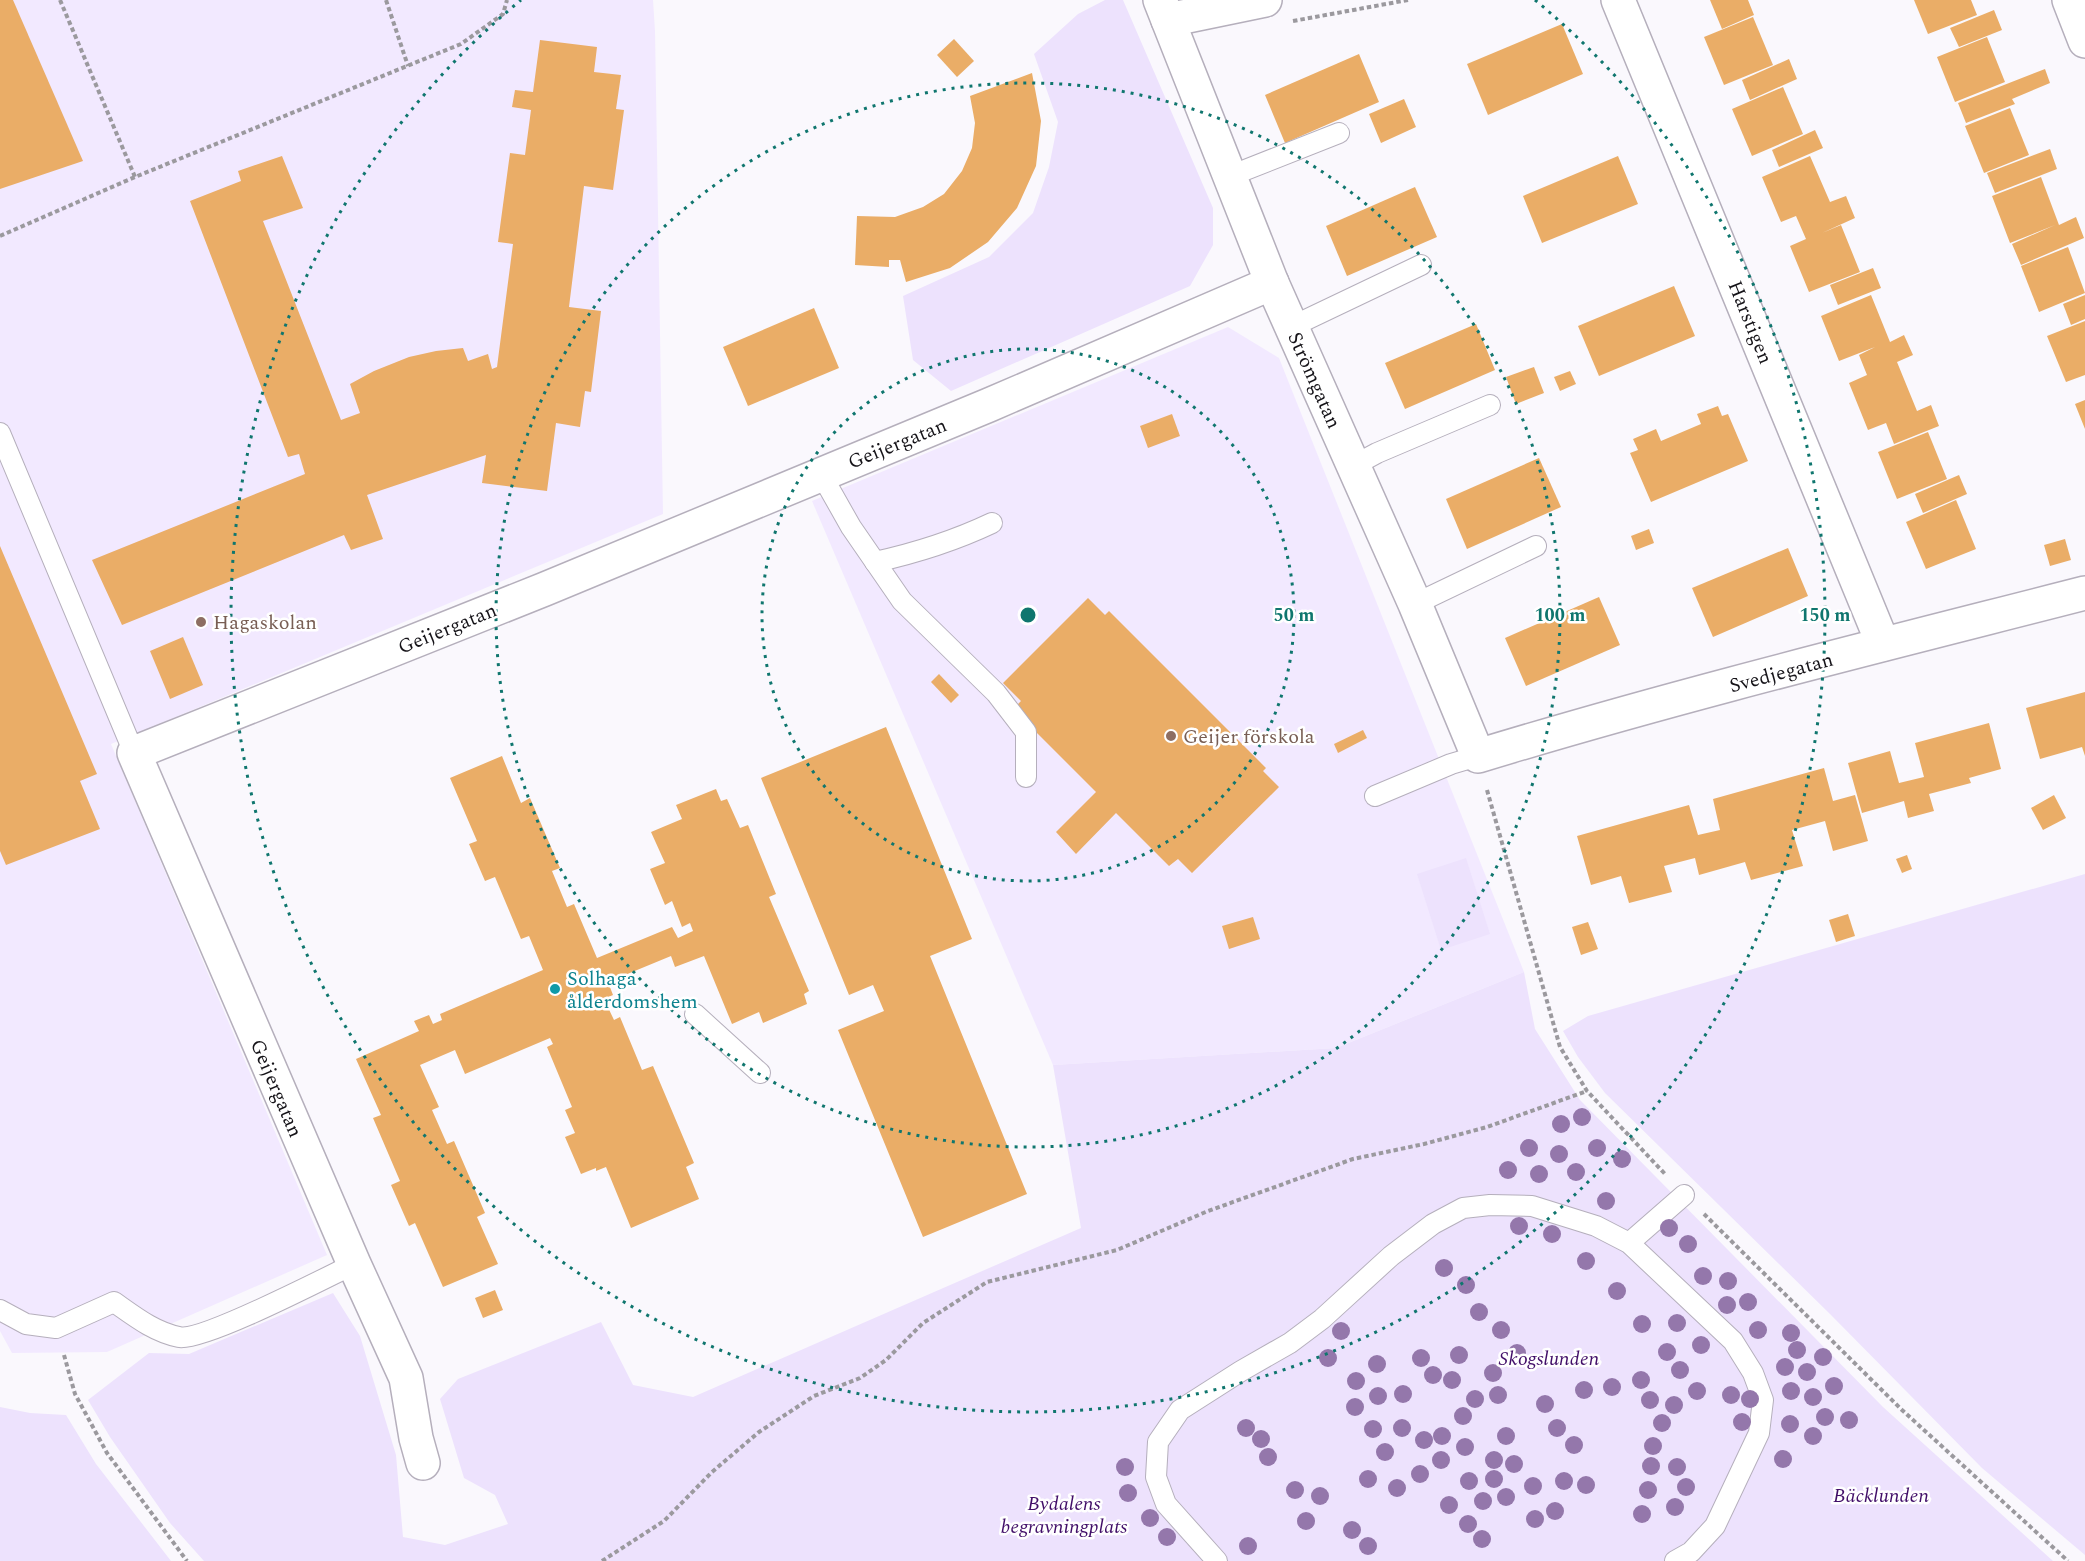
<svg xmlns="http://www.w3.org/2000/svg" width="2085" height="1561" font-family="Spectral,serif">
<rect width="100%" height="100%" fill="#faf8fd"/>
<!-- built -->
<g fill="#f2e9ff">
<polygon points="0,0 653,0 655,31 663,514 111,744 327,1255 107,1352 12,1353 0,1331"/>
<polygon points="1228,327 1279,358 1524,972 1336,1048 1053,1065 812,501"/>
</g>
<!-- green -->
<g fill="#ede2fd">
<polygon points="1105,0 1123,0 1213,208 1213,245 1190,286 951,391 913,360 903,296 989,257 1033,213 1049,167 1058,122 1034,54 1078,14"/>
<polygon points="1466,858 1490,934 1441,950 1417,874"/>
<polygon points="2085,874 2085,1555 1982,1468 1830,1314 1605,1093 1578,1057 1563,1031 1588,1016"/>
<polygon points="1524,972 1535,1029 1580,1100 1883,1407 2053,1561 204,1561 170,1523 110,1437 88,1400 149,1353 189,1354 333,1293 360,1336 396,1455 403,1537 445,1545 508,1524 495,1495 464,1478 440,1399 458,1379 601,1322 633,1385 693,1397 1081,1228 1053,1065 1336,1048"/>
<polygon points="0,1407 30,1413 66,1415 96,1464 171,1561 0,1561"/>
</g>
<!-- building -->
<g fill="#eaad67">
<polygon points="0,0 13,0 83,161 0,189"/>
<polygon points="1710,0 1748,0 1754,15 1722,29"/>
<polygon points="1914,0 1971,0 1977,15 1928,34"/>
<polygon points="1994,10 2002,30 1959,47 1950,28"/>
<polygon points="1753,17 1773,65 1724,85 1704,37"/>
<polygon points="1562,24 1583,74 1488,115 1467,64"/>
<polygon points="1987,37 2005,82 1955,102 1937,57"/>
<polygon points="954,39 974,61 957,77 937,55"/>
<polygon points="540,40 597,47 594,72 621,75 616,109 624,110 613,190 584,186 569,307 601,311 591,392 585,391 580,427 556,423 547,491 482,483 486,455 367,495 383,539 351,550 344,535 122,625 92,560 305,474 299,454 288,457 190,201 241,181 238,171 282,156 303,208 263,221 341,420 360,413 350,384 374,371 409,357 436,351 463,348 468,361 488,354 492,369 497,367 513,244 498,242 510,153 525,155 531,110 512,107 515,90 533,92"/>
<polygon points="1359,54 1379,102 1285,143 1265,95"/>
<polygon points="1789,59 1797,79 1750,100 1742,80"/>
<polygon points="2045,69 2050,83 2012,99 2015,104 1966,123 1958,103"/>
<polygon points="1032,73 1041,121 1036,166 1017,208 988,242 950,268 906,282 900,260 889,260 889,267 855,265 857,216 895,217 923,207 944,194 962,171 972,148 975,123 970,96"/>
<polygon points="1783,87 1803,134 1752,156 1732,109"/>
<polygon points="1404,99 1416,127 1381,143 1369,114"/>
<polygon points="2010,108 2029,155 1984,173 1965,126"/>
<polygon points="1815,130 1823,148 1779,167 1772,150"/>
<polygon points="2050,149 2057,169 1995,193 1987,173"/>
<polygon points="1618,156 1638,204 1542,243 1523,196"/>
<polygon points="1810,156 1830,202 1846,196 1855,218 1822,233 1841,225 1860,272 1809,292 1790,246 1806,239 1796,216 1781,222 1762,177"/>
<polygon points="2041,177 2059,225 2076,217 2084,238 2021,265 2012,244 2055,225 2010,243 1992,196"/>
<polygon points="1415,187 1437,237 1347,276 1326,226"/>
<polygon points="2068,247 2085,293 2039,312 2021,266"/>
<polygon points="1873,268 1881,288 1838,305 1830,285"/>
<polygon points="1674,286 1695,336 1599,376 1578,326"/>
<polygon points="1871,295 1890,342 1904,335 1913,355 1897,362 1917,411 1931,405 1939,426 1894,444 1886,423 1868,430 1849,383 1867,375 1859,355 1875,347 1839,361 1821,316"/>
<polygon points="2085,295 2085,319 2071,325 2063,304"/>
<polygon points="814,308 839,368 748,406 723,347"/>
<polygon points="2085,321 2085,375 2066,382 2047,336"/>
<polygon points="1476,324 1495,370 1405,409 1385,363"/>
<polygon points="1534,367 1544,393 1516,404 1506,377"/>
<polygon points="1570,371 1576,384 1560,391 1554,377"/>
<polygon points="2085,400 2085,429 2075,404"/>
<polygon points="1718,406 1722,416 1728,414 1748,461 1651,502 1630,453 1638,450 1633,439 1656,429 1661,441 1701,424 1697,414"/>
<polygon points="1172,414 1180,436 1148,448 1140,426"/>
<polygon points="1928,432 1947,479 1897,499 1878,452"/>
<polygon points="1539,458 1561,507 1467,549 1446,499"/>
<polygon points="1959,475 1967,494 1923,513 1915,494"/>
<polygon points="1956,500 1976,549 1926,569 1906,522"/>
<polygon points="1649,529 1654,543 1636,550 1631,536"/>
<polygon points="2065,539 2071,560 2050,566 2044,545"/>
<polygon points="0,546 97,774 80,781 100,829 6,865 0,851"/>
<polygon points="1788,548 1808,596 1713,637 1692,588"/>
<polygon points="1599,597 1620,645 1526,686 1505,638"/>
<polygon points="1088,598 1105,615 1109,611 1266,768 1263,771 1279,787 1192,873 1178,859 1169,866 1116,813 1076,854 1056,832 1096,792 1013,709 1021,701 1003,683"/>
<polygon points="183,637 203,685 170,699 150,651"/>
<polygon points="939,674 959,695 951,703 931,682"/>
<polygon points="2085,692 2085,756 2082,747 2040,759 2026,708"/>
<polygon points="1989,723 2001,769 1969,778 1971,783 1929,794 1934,811 1908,818 1904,801 1862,813 1848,763 1890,751 1899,783 1924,777 1915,743"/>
<polygon points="886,727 972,939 930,956 1027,1194 923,1237 838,1030 884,1011 873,985 849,995 761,778"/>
<polygon points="1363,730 1367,738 1338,753 1334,744"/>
<polygon points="502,756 521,803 530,798 560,868 552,871 567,907 574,904 597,958 672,927 678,938 693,931 690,923 682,927 672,901 665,905 650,869 665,863 651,832 682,819 676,805 716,789 721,801 727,799 740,828 748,825 776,894 769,897 809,991 804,994 807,1004 763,1023 759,1012 732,1024 704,956 675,967 671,956 608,982 613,995 604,999 614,1020 620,1017 642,1070 653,1066 694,1163 686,1167 699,1199 631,1228 606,1167 596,1171 596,1168 581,1174 565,1137 575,1133 565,1110 572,1107 547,1047 553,1044 550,1038 465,1074 455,1050 420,1065 439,1107 432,1110 447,1144 454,1141 485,1213 477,1217 498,1264 443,1287 415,1223 409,1226 391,1185 400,1181 373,1118 381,1115 356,1059 419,1031 414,1021 429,1015 433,1024 442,1020 440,1014 543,970 529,936 521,939 495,877 485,881 469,844 477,841 450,778"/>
<polygon points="1824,768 1833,801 1855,795 1868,841 1833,851 1825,821 1792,830 1803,866 1751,880 1745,862 1699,875 1695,858 1664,866 1672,892 1629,903 1621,876 1591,885 1577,836 1689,805 1698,835 1720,830 1713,799"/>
<polygon points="2054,795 2066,818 2043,830 2031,808"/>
<polygon points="1907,855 1912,869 1902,873 1896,859"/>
<polygon points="1848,914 1855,936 1836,942 1829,920"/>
<polygon points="1253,917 1260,939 1229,949 1222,926"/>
<polygon points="1588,922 1598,949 1581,955 1572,927"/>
<polygon points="495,1290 503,1310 483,1318 475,1298"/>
</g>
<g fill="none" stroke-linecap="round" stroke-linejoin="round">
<!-- service casing -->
<g stroke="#b5afbc" stroke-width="22">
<g id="service">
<polyline points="1230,176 1339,133"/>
<polyline points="1291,327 1421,265"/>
<polyline points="0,433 134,753"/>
<polyline points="1353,466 1377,453 1490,405"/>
<polyline points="821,474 851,527 902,601 996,693 1026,732 1026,777"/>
<path d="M875 562C916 553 954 541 992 523"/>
<polyline points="1415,604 1536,546"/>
<polyline points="1375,796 1451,764 1478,756"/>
<polyline points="695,1014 760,1073"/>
<polyline points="1629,1243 1684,1195"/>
<path d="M0 1310 26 1324 56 1328 114 1302C134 1316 154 1332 179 1337 202 1342 325 1278 354 1264"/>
<polyline points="1217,1561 1166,1504 1156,1477 1158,1442 1180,1410 1241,1371 1290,1343 1322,1319 1391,1256 1433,1224 1463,1208 1490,1205 1532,1206 1596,1226 1629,1243 1733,1341 1753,1373 1763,1400 1759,1433 1715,1526 1691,1552 1675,1561"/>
</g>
</g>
<!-- minor casing -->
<g stroke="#b5afbc" stroke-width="36">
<g id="minor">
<path d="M1160 0 1272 283 1415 604 1478 756C1678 695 1882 645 2085 593"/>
<polyline points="1618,0 1883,644"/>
<polyline points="2069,0 2085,41"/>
<polyline points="1168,20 1265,0"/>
<polyline points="423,1463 416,1438 406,1378 354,1264 134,753 545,589 989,405 1272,283"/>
</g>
</g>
<!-- path -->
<g stroke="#9b999e" stroke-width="4" stroke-dasharray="4.5 3" stroke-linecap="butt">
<polyline points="60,0 135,177"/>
<polyline points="386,0 408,66"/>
<polyline points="1293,21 1408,0"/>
<polyline points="0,236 135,177 461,44 503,14 507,0"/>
<polyline points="1487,790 1560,1047 1587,1091 1665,1174"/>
<polyline points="1704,1214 1902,1410 2068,1561"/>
<polyline points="64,1355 75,1394 107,1453 187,1561"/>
<polyline points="602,1561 664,1521 712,1472 759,1432 814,1396 860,1378 886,1360 923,1323 987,1282 1117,1250 1208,1211 1353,1159 1424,1144 1487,1127 1587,1091"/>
</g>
<!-- service -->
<use href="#service" stroke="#fff" stroke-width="20"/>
<!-- minor -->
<use href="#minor" stroke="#fff" stroke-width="33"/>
</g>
<!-- trees -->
<g fill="#9477ab">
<circle cx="1582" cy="1117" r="9"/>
<circle cx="1561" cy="1124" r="9"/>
<circle cx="1529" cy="1148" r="9"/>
<circle cx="1597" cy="1148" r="9"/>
<circle cx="1559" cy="1154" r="9"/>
<circle cx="1622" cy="1159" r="9"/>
<circle cx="1508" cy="1170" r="9"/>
<circle cx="1576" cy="1172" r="9"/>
<circle cx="1539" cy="1174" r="9"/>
<circle cx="1606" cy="1201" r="9"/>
<circle cx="1519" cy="1226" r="9"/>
<circle cx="1669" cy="1228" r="9"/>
<circle cx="1552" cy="1234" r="9"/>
<circle cx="1688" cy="1244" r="9"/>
<circle cx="1586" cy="1261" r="9"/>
<circle cx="1444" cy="1268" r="9"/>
<circle cx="1703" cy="1276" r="9"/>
<circle cx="1728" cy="1281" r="9"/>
<circle cx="1466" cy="1285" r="9"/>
<circle cx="1617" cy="1291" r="9"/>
<circle cx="1748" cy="1302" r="9"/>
<circle cx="1727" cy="1305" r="9"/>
<circle cx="1479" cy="1312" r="9"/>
<circle cx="1677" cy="1323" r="9"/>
<circle cx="1642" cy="1324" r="9"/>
<circle cx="1501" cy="1330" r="9"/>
<circle cx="1758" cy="1330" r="9"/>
<circle cx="1341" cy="1331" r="9"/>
<circle cx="1791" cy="1333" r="9"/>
<circle cx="1701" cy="1345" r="9"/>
<circle cx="1797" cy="1350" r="9"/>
<circle cx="1667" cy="1352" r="9"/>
<circle cx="1517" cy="1353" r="9"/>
<circle cx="1459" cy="1355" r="9"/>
<circle cx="1823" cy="1357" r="9"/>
<circle cx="1328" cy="1358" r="9"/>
<circle cx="1421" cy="1358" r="9"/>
<circle cx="1377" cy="1364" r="9"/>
<circle cx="1785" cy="1367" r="9"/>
<circle cx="1680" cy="1370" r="9"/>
<circle cx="1807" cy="1372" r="9"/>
<circle cx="1493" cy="1373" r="9"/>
<circle cx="1433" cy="1375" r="9"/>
<circle cx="1452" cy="1380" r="9"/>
<circle cx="1641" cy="1380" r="9"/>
<circle cx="1356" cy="1381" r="9"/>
<circle cx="1834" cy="1386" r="9"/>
<circle cx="1612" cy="1387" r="9"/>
<circle cx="1584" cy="1390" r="9"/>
<circle cx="1697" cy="1391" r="9"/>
<circle cx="1791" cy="1391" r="9"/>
<circle cx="1403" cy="1394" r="9"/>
<circle cx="1498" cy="1395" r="9"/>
<circle cx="1731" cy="1395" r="9"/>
<circle cx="1378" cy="1396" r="9"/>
<circle cx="1813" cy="1397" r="9"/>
<circle cx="1475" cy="1399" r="9"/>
<circle cx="1750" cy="1399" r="9"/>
<circle cx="1650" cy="1400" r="9"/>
<circle cx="1545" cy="1404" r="9"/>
<circle cx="1674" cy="1405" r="9"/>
<circle cx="1355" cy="1407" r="9"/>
<circle cx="1463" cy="1416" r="9"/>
<circle cx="1825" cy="1417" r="9"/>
<circle cx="1849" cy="1420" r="9"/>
<circle cx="1742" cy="1422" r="9"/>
<circle cx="1662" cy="1423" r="9"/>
<circle cx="1790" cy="1424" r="9"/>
<circle cx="1246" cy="1428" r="9"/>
<circle cx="1402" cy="1428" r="9"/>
<circle cx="1557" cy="1428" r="9"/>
<circle cx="1373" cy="1429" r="9"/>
<circle cx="1442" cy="1436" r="9"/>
<circle cx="1506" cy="1436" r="9"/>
<circle cx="1813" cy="1436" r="9"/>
<circle cx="1261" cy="1439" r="9"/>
<circle cx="1424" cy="1440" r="9"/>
<circle cx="1574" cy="1445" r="9"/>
<circle cx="1653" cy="1446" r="9"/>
<circle cx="1465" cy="1447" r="9"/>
<circle cx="1385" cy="1452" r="9"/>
<circle cx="1268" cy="1457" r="9"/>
<circle cx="1783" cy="1459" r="9"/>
<circle cx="1441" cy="1460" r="9"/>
<circle cx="1494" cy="1460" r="9"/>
<circle cx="1514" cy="1464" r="9"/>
<circle cx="1651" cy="1466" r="9"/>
<circle cx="1125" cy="1467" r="9"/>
<circle cx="1677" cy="1467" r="9"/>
<circle cx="1420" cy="1474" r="9"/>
<circle cx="1368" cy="1479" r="9"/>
<circle cx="1494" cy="1479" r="9"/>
<circle cx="1469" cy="1481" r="9"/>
<circle cx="1564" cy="1481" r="9"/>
<circle cx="1586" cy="1485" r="9"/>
<circle cx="1533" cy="1486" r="9"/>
<circle cx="1686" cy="1487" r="9"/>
<circle cx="1397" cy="1488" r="9"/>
<circle cx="1295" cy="1490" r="9"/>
<circle cx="1648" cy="1490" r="9"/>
<circle cx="1128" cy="1493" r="9"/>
<circle cx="1320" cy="1496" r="9"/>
<circle cx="1506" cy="1497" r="9"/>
<circle cx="1483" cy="1501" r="9"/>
<circle cx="1449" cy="1505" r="9"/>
<circle cx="1675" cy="1507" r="9"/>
<circle cx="1555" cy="1511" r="9"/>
<circle cx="1642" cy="1514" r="9"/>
<circle cx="1150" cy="1518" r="9"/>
<circle cx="1535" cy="1519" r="9"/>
<circle cx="1306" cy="1521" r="9"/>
<circle cx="1468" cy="1524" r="9"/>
<circle cx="1352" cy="1530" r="9"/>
<circle cx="1167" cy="1537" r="9"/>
<circle cx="1482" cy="1539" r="9"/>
<circle cx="1248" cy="1546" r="9"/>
<circle cx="1368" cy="1546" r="9"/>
</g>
<!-- distance rings -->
<g fill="none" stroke="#0f766e" stroke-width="3" stroke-dasharray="3 6">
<circle cx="1028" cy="615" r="266"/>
<circle cx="1028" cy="615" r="532"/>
<path d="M1535 0A797 797 0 1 1 521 0"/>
</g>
<!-- markers -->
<g fill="#8d6e63" stroke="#fff" stroke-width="2">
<circle cx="201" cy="622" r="6"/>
<circle cx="1171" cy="736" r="6"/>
</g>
<circle fill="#0f9aa8" stroke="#fff" stroke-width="2" cx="555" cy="989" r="6"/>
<g text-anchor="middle" stroke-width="5" stroke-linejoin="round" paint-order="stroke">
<!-- street labels -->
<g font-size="20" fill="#151318" stroke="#fff">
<text transform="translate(1751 322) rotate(68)" y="7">Harstigen</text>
<text transform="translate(1315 380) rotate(66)" y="7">Strömgatan</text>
<text transform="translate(897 443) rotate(-22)" y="7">Geijergatan</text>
<text transform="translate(447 628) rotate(-22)" y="7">Geijergatan</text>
<text transform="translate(1781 672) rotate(-15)" y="7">Svedjegatan</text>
<text transform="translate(277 1088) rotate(67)" y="7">Geijergatan</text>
</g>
<!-- education labels -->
<g font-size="20" fill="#785e54" stroke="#fff" text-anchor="start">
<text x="213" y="629">Hagaskolan</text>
<text x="1183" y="743">Geijer förskola</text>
</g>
<!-- culture labels -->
<g font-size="20" fill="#0d838f" stroke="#fff" text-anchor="start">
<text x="567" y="985">Solhaga<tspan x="567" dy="23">ålderdomshem</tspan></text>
</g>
<!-- park labels -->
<g font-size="20" font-style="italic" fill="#410e68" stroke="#fff">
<text x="1549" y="1365">Skogslunden</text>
<text x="1881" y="1502">Bäcklunden</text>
<text x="1064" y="1510">Bydalens<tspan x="1064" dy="23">begravningplats</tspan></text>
</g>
</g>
<circle cx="1028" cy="615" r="9" fill="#0f766e" stroke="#fff" stroke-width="3"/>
<g font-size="18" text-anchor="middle" font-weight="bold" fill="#0f766e" stroke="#fff" stroke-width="5" stroke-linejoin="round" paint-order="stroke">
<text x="1294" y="621">50 m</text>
<text x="1560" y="621">100 m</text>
<text x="1825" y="621">150 m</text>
</g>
</svg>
